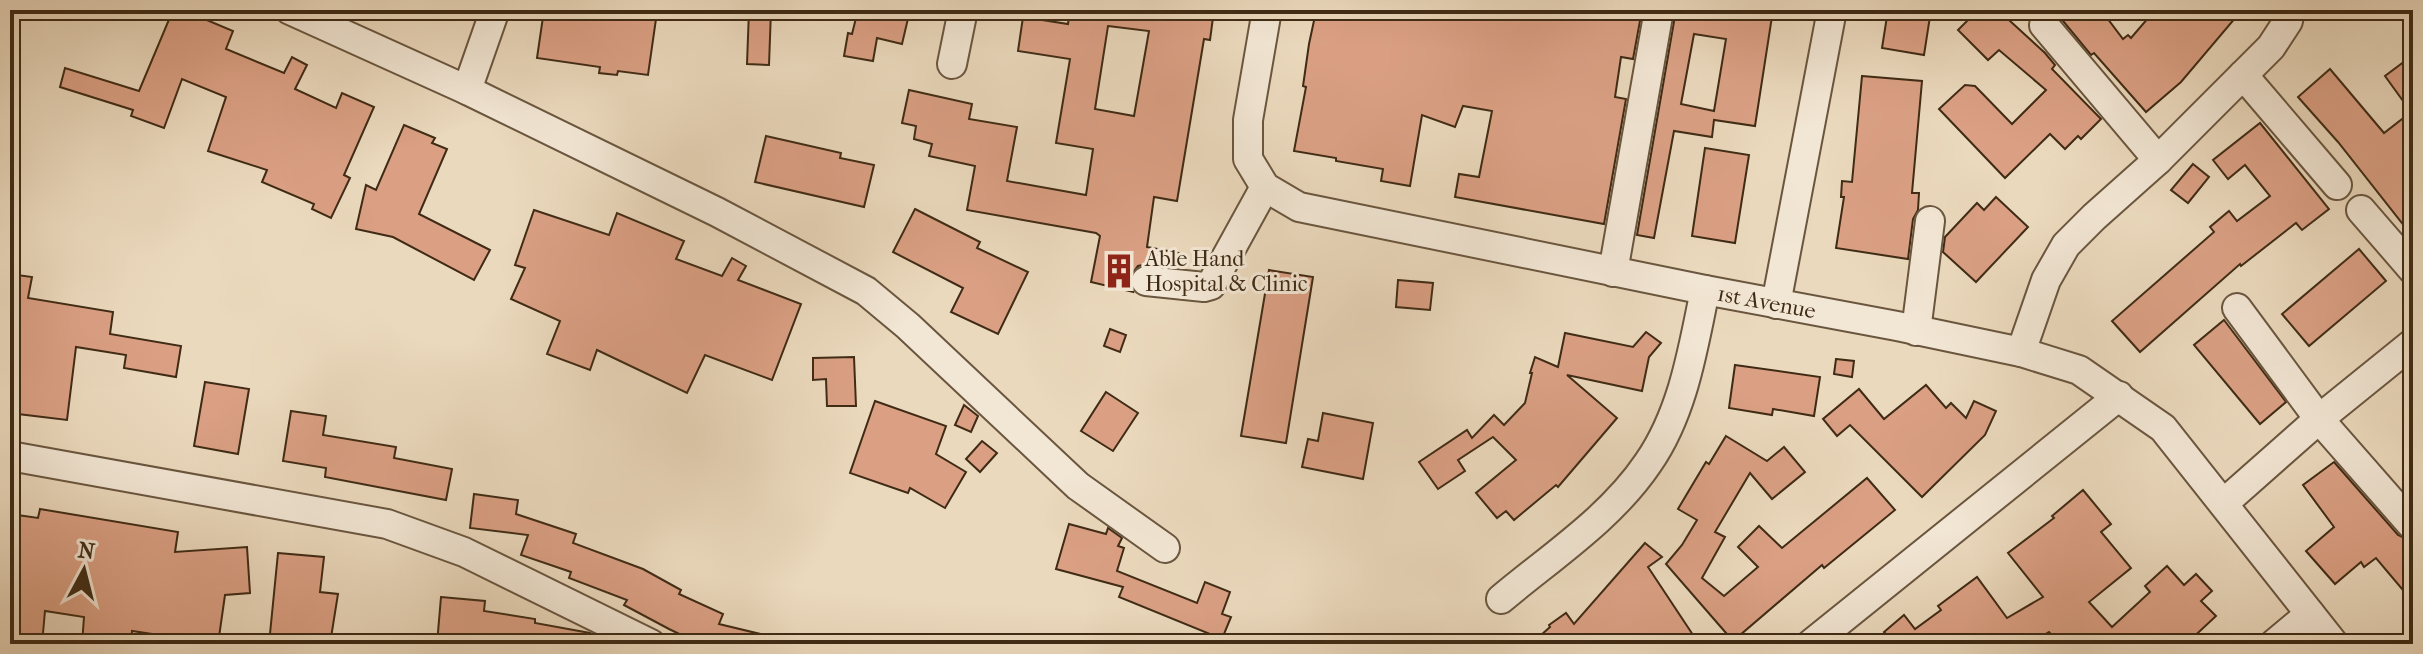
<svg xmlns="http://www.w3.org/2000/svg" width="2423" height="654" font-family="'IM FELL French Canon',serif">
<rect width="100%" height="100%" fill="#ebd9bd"/>
<filter id="stains"><feTurbulence type="fractalNoise" baseFrequency=".0025" numOctaves="4"/><feColorMatrix values="0 0 0 0 .2 0 0 0 0 .09 0 0 0 0 .02 0 0 0 .5 -.17"/></filter>
<radialGradient id="worn" r=".72"><stop offset=".6" stop-color="#630" stop-opacity="0"/><stop offset="1" stop-color="#630" stop-opacity=".3"/></radialGradient>
<!-- building -->
<g fill="#dba084" stroke="#3f2b15" stroke-width="2" fill-rule="evenodd">
<polygon points="173,10 183,10 233,31 226,49 284,73 292,57 307,65 295,89 336,108 342,93 374,107 344,175 350,178 331,218 312,209 314,204 262,182 267,170 208,151 226,97 182,79 164,128 131,116 133,110 60,87 65,68 139,91"/>
<polygon points="544,10 657,12 648,75 618,71 617,75 599,73 600,67 537,58"/>
<polygon points="749,10 771,10 769,65 747,64"/>
<polygon points="858,10 910,10 902,44 877,38 873,61 844,56 848,33 852,34"/>
<path d="M1070 10H1214L1210 40 1204 39 1177 201 1154 197 1147 247 1179 253 1177 267 1148 264 1138 266 1129 278 1133 292 1091 282 1100 236 1096 233 967 210 975 166 929 156 932 144 914 139 916 126 902 123 909 90 972 104 969 119 1017 127 1007 181 1086 195 1093 149 1056 143 1070 59 1018 51 1023 17 1068 24ZM1108 26 1149 31 1134 116 1095 109Z"/>
<polygon points="1319,10 1642,10 1633,59 1621,57 1615,97 1626,99 1604,224 1455,197 1459,174 1479,177 1492,111 1463,106 1455,127 1422,115 1410,186 1381,181 1383,169 1336,161 1336,158 1294,151 1306,87 1303,86 1309,44 1315,16 1319,17"/>
<path d="M1676 10H1773L1755 126 1714 120 1712 137 1674 131 1654 238 1637 235ZM1694 34 1726 39 1714 111 1681 104Z"/>
<polygon points="1888,10 1931,10 1924,55 1882,48"/>
<polygon points="1978,10 1998,10 2045,53 2055,65 2052,69 2101,119 2081,139 2078,136 2065,149 2050,134 2005,178 1939,109 1965,85 1975,86 2012,124 2046,90 1999,50 1988,60 1958,30"/>
<polygon points="2054,10 2101,10 2123,39 2128,35 2131,38 2155,10 2242,10 2181,82 2146,112 2094,53 2091,55"/>
<polygon points="2413,55 2413,237 2338,142 2298,97 2330,69 2384,133 2411,112 2385,76"/>
<polygon points="1862,76 1922,81 1912,193 1919,193 1918,210 1913,219 1908,259 1836,248 1844,197 1841,197 1842,181 1852,182"/>
<polygon points="2260,123 2329,209 2302,230 2296,223 2241,266 2240,264 2140,352 2112,321 2214,232 2210,227 2229,211 2237,221 2270,196 2245,165 2228,179 2213,160"/>
<polygon points="404,125 435,138 432,143 447,149 419,214 490,250 474,280 393,237 356,229 366,185 376,190"/>
<polygon points="766,136 841,153 840,158 874,165 864,207 755,182"/>
<polygon points="1705,148 1749,155 1735,243 1692,236"/>
<polygon points="2193,164 2209,177 2188,203 2171,190"/>
<polygon points="1996,197 2028,227 1976,282 1943,252 1945,237 1977,203 1984,210"/>
<polygon points="915,209 980,242 977,248 1028,272 998,334 951,312 963,288 893,252"/>
<polygon points="534,210 609,235 617,213 684,241 676,259 722,276 732,258 746,266 738,280 801,304 772,380 705,355 687,393 597,350 590,370 547,354 560,321 511,299 525,268 515,265"/>
<polygon points="2359,249 2386,281 2309,346 2282,314"/>
<polygon points="1269,270 1313,277 1286,443 1241,436"/>
<polygon points="10,274 32,277 28,298 113,312 110,334 181,346 176,377 124,368 126,355 76,347 67,420 10,413"/>
<polygon points="1398,280 1433,283 1430,310 1396,307"/>
<polygon points="2224,320 2286,402 2260,424 2194,345"/>
<polygon points="1110,329 1126,335 1120,352 1104,346"/>
<polygon points="1646,332 1661,343 1649,357 1642,391 1567,375 1617,418 1558,487 1556,485 1514,520 1506,511 1497,518 1476,493 1516,460 1493,437 1458,460 1465,471 1438,489 1419,462 1467,430 1472,438 1494,415 1504,425 1525,403 1532,373 1530,373 1535,357 1558,367 1565,333 1633,347"/>
<polygon points="854,357 856,406 827,406 826,379 813,380 813,358"/>
<polygon points="1836,359 1854,361 1852,377 1834,374"/>
<polygon points="1735,365 1820,377 1814,416 1773,409 1772,415 1729,408"/>
<polygon points="205,382 249,389 238,454 194,446"/>
<polygon points="1926,385 1946,408 1951,403 1966,418 1974,401 1996,411 1985,435 1922,497 1850,425 1837,436 1823,419 1859,389 1884,419"/>
<polygon points="1106,392 1138,413 1113,451 1081,431"/>
<polygon points="875,401 946,426 936,454 966,472 945,508 910,488 908,493 850,473"/>
<polygon points="964,405 978,416 971,432 955,425"/>
<polygon points="291,411 326,416 323,435 396,447 394,458 452,469 446,500 325,477 326,468 283,461"/>
<polygon points="1323,413 1373,423 1363,479 1302,467 1308,439 1318,441"/>
<polygon points="1726,436 1767,461 1784,447 1805,472 1772,499 1750,473 1715,532 1725,537 1702,578 1724,596 1758,567 1738,547 1759,526 1782,548 1867,478 1895,510 1824,568 1822,565 1733,641 1666,564 1682,545 1697,520 1678,509 1706,462 1709,464"/>
<polygon points="982,441 997,453 980,472 966,459"/>
<polygon points="2334,462 2398,535 2413,542 2413,602 2376,558 2364,567 2361,562 2335,584 2306,551 2334,527 2303,485"/>
<polygon points="2083,490 2111,524 2101,532 2131,568 2089,602 2112,627 2150,592 2145,586 2167,566 2184,585 2196,574 2212,591 2201,601 2216,616 2186,644 2060,644 2049,632 2029,644 1895,644 1884,632 1904,615 1915,629 1941,610 1938,606 1977,577 2007,618 2043,597 2008,553 2054,518 2052,516"/>
<polygon points="474,494 518,500 516,514 576,534 573,543 643,569 681,590 679,594 723,614 719,624 777,638 776,644 700,644 669,629 624,605 627,600 569,578 571,572 521,555 528,535 470,528"/>
<polygon points="40,509 178,532 175,552 247,547 250,593 225,595 218,644 165,644 166,636 132,631 131,644 82,644 84,617 45,611 42,644 10,644 10,514 38,518"/>
<polygon points="1069,524 1106,534 1108,528 1122,538 1118,546 1124,548 1117,571 1197,603 1205,582 1230,592 1222,614 1231,617 1222,639 1119,597 1123,587 1056,569"/>
<polygon points="1645,543 1662,557 1648,567 1699,644 1531,644 1550,627 1549,625 1566,613 1574,624"/>
<polygon points="278,553 324,557 320,592 338,594 330,644 269,644"/>
<polygon points="441,597 485,601 484,611 535,619 535,623 590,633 606,641 605,644 497,644 455,640 455,644 437,644"/>
</g>
<g fill="none" stroke-linecap="round" stroke-linejoin="round">
<!-- minor casing -->
<g stroke="#6a563f" stroke-width="32">
<g id="minor">
<polyline points="290,10 467,90 717,212 866,291 908,326 1078,486 1165,548"/>
<path id="s1" d="M1267 10 1248 120V159L1265 187 1299 207 1705 290 1897 326 2021 352 2079 370 2163 428 2334 644"/>
<polyline points="2044,25 2158,160"/>
<polyline points="952,64 963,10"/>
<polyline points="2243,75 2337,185"/>
<polyline points="467,90 495,10"/>
<polyline points="2361,210 2413,270"/>
<polyline points="1613,272 1659,10"/>
<polyline points="1146,281 1204,287 1211,285 1265,187"/>
<polyline points="1776,304 1832,10"/>
<polyline points="2237,308 2319,419 2411,524"/>
<polyline points="1916,331 1930,221"/>
<polyline points="2021,352 2046,280 2066,245 2094,217 2158,160 2271,47 2288,21 2290,10"/>
<polyline points="10,456 387,524 464,552 651,644"/>
<polyline points="2224,503 2319,419 2413,343"/>
<path d="M1501 599C1551 557 1611 518 1648 463 1683 413 1693 349 1705 290"/>
<polyline points="1811,644 2119,396"/>
<polyline points="2274,644 2310,614"/>
</g>
</g>
<!-- minor -->
<use href="#minor" stroke="#f2e6d4" stroke-width="28"/>
</g>
<!-- icons -->
<defs>
<g id="building-bare" transform="scale(2.76)"><path d="M-4-6H4V6H1V3H-1V6H-4ZM-2.5-4.3h1.7v1.8h-1.7ZM.8-4.3h1.7v1.8H.8ZM-2.5-1h1.7V.8h-1.7ZM.8-1h1.7V.8H.8Z" fill="#8f2418" stroke="#f2e6d4" stroke-width="2.5" paint-order="stroke"/></g>
</defs>
<g fill-rule="evenodd">
<use href="#building-bare" x="1119" y="271"/>
</g>
<g text-anchor="middle" stroke-width="6" stroke-linejoin="round" paint-order="stroke">
<!-- poi labels -->
<g font-size="22" fill="#3f2b15" stroke="#f2e6d4" text-anchor="start">
<text x="1145" y="266">Able Hand<tspan x="1145" dy="25">Hospital &amp; Clinic</tspan></text>
</g>
<!-- street labels -->
<g font-size="22" fill="#3f2b15" stroke="#f2e6d4">
<text dy="8" stroke="none"><textPath href="#s1" startOffset="700">1st Avenue</textPath></text>
</g>
</g>
<!-- margin -->
<rect width="2423" height="654" fill="none" stroke="#ebd9bd" stroke-width="40"/>
<rect x="12" y="12" width="2399" height="630" fill="none" stroke="#3f2b15" stroke-width="4"/>
<rect x="20" y="20" width="2383" height="614" fill="none" stroke="#3f2b15" stroke-width="2"/>
<!-- north arrow -->
<g transform="translate(84 570) rotate(7)" stroke="#f2e6d4" stroke-width="6" paint-order="stroke">
<path d="M0-6L14 30L0 20L-14 30Z" fill="#3f2b15"/>
<text y="-12" font-size="22" font-weight="bold" text-anchor="middle" fill="#3f2b15">N</text>
</g>
<rect width="100%" height="100%" filter="url(#stains)"/>
<rect width="100%" height="100%" fill="url(#worn)"/>
</svg>
